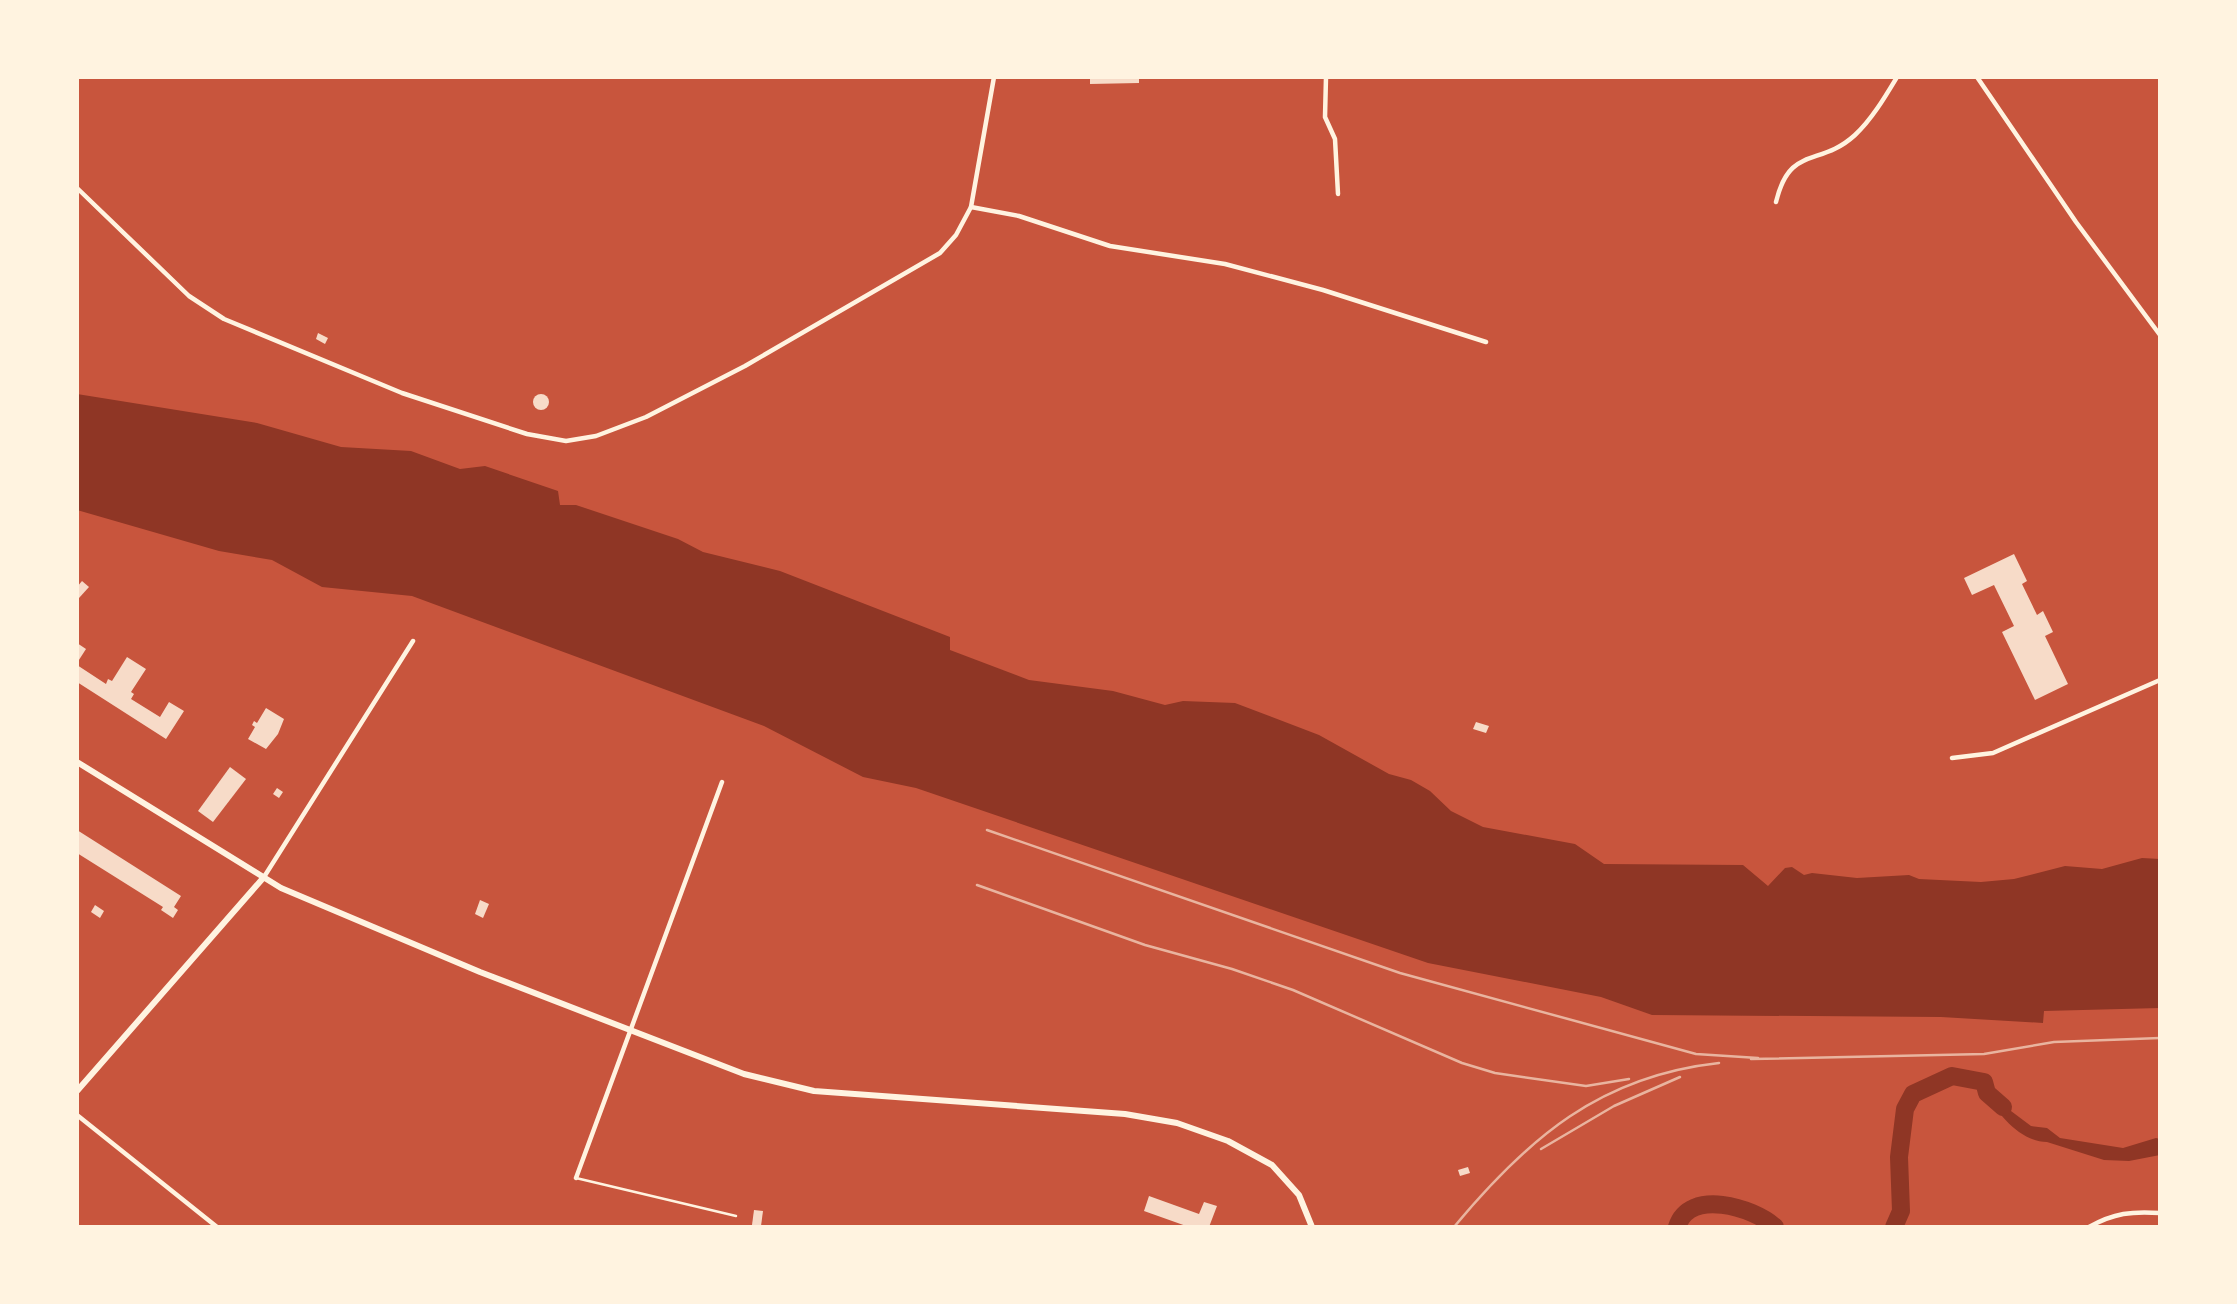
<svg xmlns="http://www.w3.org/2000/svg" width="2237" height="1304" font-family="'Exo 2',sans-serif">
<rect width="100%" height="100%" fill="#c8553d"/>
<!-- water -->
<g fill="#8f3625">
<polygon points="77,394 257,423 341,447 411,451 460,469 485,466 558,491 560,505 576,505 678,539 703,552 780,571 950,637 950,650 1029,680 1113,691 1165,705 1183,701 1235,703 1319,735 1389,774 1411,780 1430,791 1451,811 1483,827 1575,844 1604,864 1743,865 1768,886 1785,868 1792,867 1804,875 1812,873 1857,878 1909,875 1919,879 1981,882 2014,879 2065,866 2102,869 2142,858 2160,859 2160,1008 2044,1011 2043,1023 1941,1017 1652,1015 1601,997 1428,963 916,788 863,777 764,726 412,596 322,587 272,560 219,551 77,510"/>
<path d="M1987 1093 2031 1126 2047 1128 2060 1138 2123 1148 2156 1138 2160 1139V1155L2129 1161 2104 1160 2047 1142C2021 1142 1997 1114 1987 1093Z"/>
</g>
<g fill="none" stroke-linecap="round" stroke-linejoin="round">
<!-- river -->
<g stroke="#8f3625" stroke-width="18">
<path d="M1677 1227C1689 1188 1753 1207 1775 1227"/>
<polyline points="1894,1227 1901,1211 1899,1157 1905,1109 1913,1094 1952,1076 1984,1082 1987,1093 2003,1107"/>
</g>
</g>
<!-- building -->
<g fill="#f7dbc8">
<polygon points="1090,77 1139,77 1139,83 1090,84"/>
<polygon points="318,333 328,338 325,344 316,339"/>
<circle cx="541" cy="402" r="8"/>
<polygon points="2014,554 2027,581 2022,584 2037,615 2043,611 2053,632 2045,636 2068,684 2035,700 2002,632 2014,626 1994,585 1972,595 1964,578"/>
<polygon points="82,581 89,587 79,598 77,587"/>
<polygon points="77,643 86,649 77,663"/>
<polygon points="127,657 146,669 131,692 134,694 131,699 160,717 169,702 184,711 166,739 77,682 77,665 106,684 108,679 112,681"/>
<polygon points="266,708 284,719 278,734 266,749 248,739 255,727 252,725 254,721 257,723"/>
<polygon points="1476,722 1489,726 1486,733 1473,729"/>
<polygon points="230,767 246,779 213,822 198,811"/>
<polygon points="277,788 283,792 279,798 273,794"/>
<polygon points="77,830 181,896 174,907 178,910 173,918 161,910 163,907 77,853"/>
<polygon points="480,900 489,904 483,918 475,914"/>
<polygon points="95,905 104,911 100,918 91,912"/>
<polygon points="1468,1167 1470,1173 1460,1176 1458,1170"/>
<polygon points="1149,1196 1199,1214 1204,1202 1217,1206 1209,1227 1189,1227 1144,1211"/>
<polygon points="754,1210 763,1211 761,1226 752,1225"/>
</g>
<g fill="none" stroke-linecap="round" stroke-linejoin="round">
<!-- service -->
<polyline stroke="#fff3e0" stroke-width="2.5" points="576,1178 736,1216"/>
<!-- minor -->
<g stroke="#fff3e0" stroke-width="4.5">
<polyline points="1326,77 1325,117 1335,139 1338,194"/>
<polyline points="1977,77 2076,222 2160,335"/>
<polyline points="77,188 189,296 224,319 402,393 527,434 566,441 596,436 646,417 745,366 940,253 956,235 971,207 994,77"/>
<path d="M1776 202C1790 144 1819 168 1855 135 1872 119 1885 97 1897 77"/>
<polyline points="971,207 1019,216 1110,246 1225,264 1323,290 1486,342"/>
<polyline points="1952,758 1993,753 2160,680"/>
<polyline points="264,877 413,641"/>
<polyline points="77,1115 217,1227"/>
<polyline points="576,1178 722,782"/>
<path d="M2089 1227C2114 1213 2132 1211 2160 1213"/>
</g>
<!-- tertiary -->
<g stroke="#fff3e0" stroke-width="6">
<polyline points="77,762 281,888 480,972 744,1074 814,1091 1125,1114 1177,1123 1228,1141 1272,1165 1299,1195 1312,1227"/>
<polyline points="77,1091 264,877"/>
</g>
<!-- rail -->
<g stroke="#e9b49f" stroke-width="2.5">
<polyline points="987,830 1400,973 1696,1054 1758,1058"/>
<polyline points="977,885 1145,945 1232,969 1293,990 1462,1063 1495,1073 1586,1086 1629,1079"/>
<polyline points="1751,1059 1984,1054 2054,1042 2160,1038"/>
<polyline points="1541,1149 1614,1106 1680,1077"/>
<path d="M1454 1227C1528 1138 1600 1076 1719 1063"/>
</g>
</g>
<!-- border -->
<rect width="2237" height="1304" fill="none" stroke="#fff3e0" stroke-width="158"/>
</svg>
